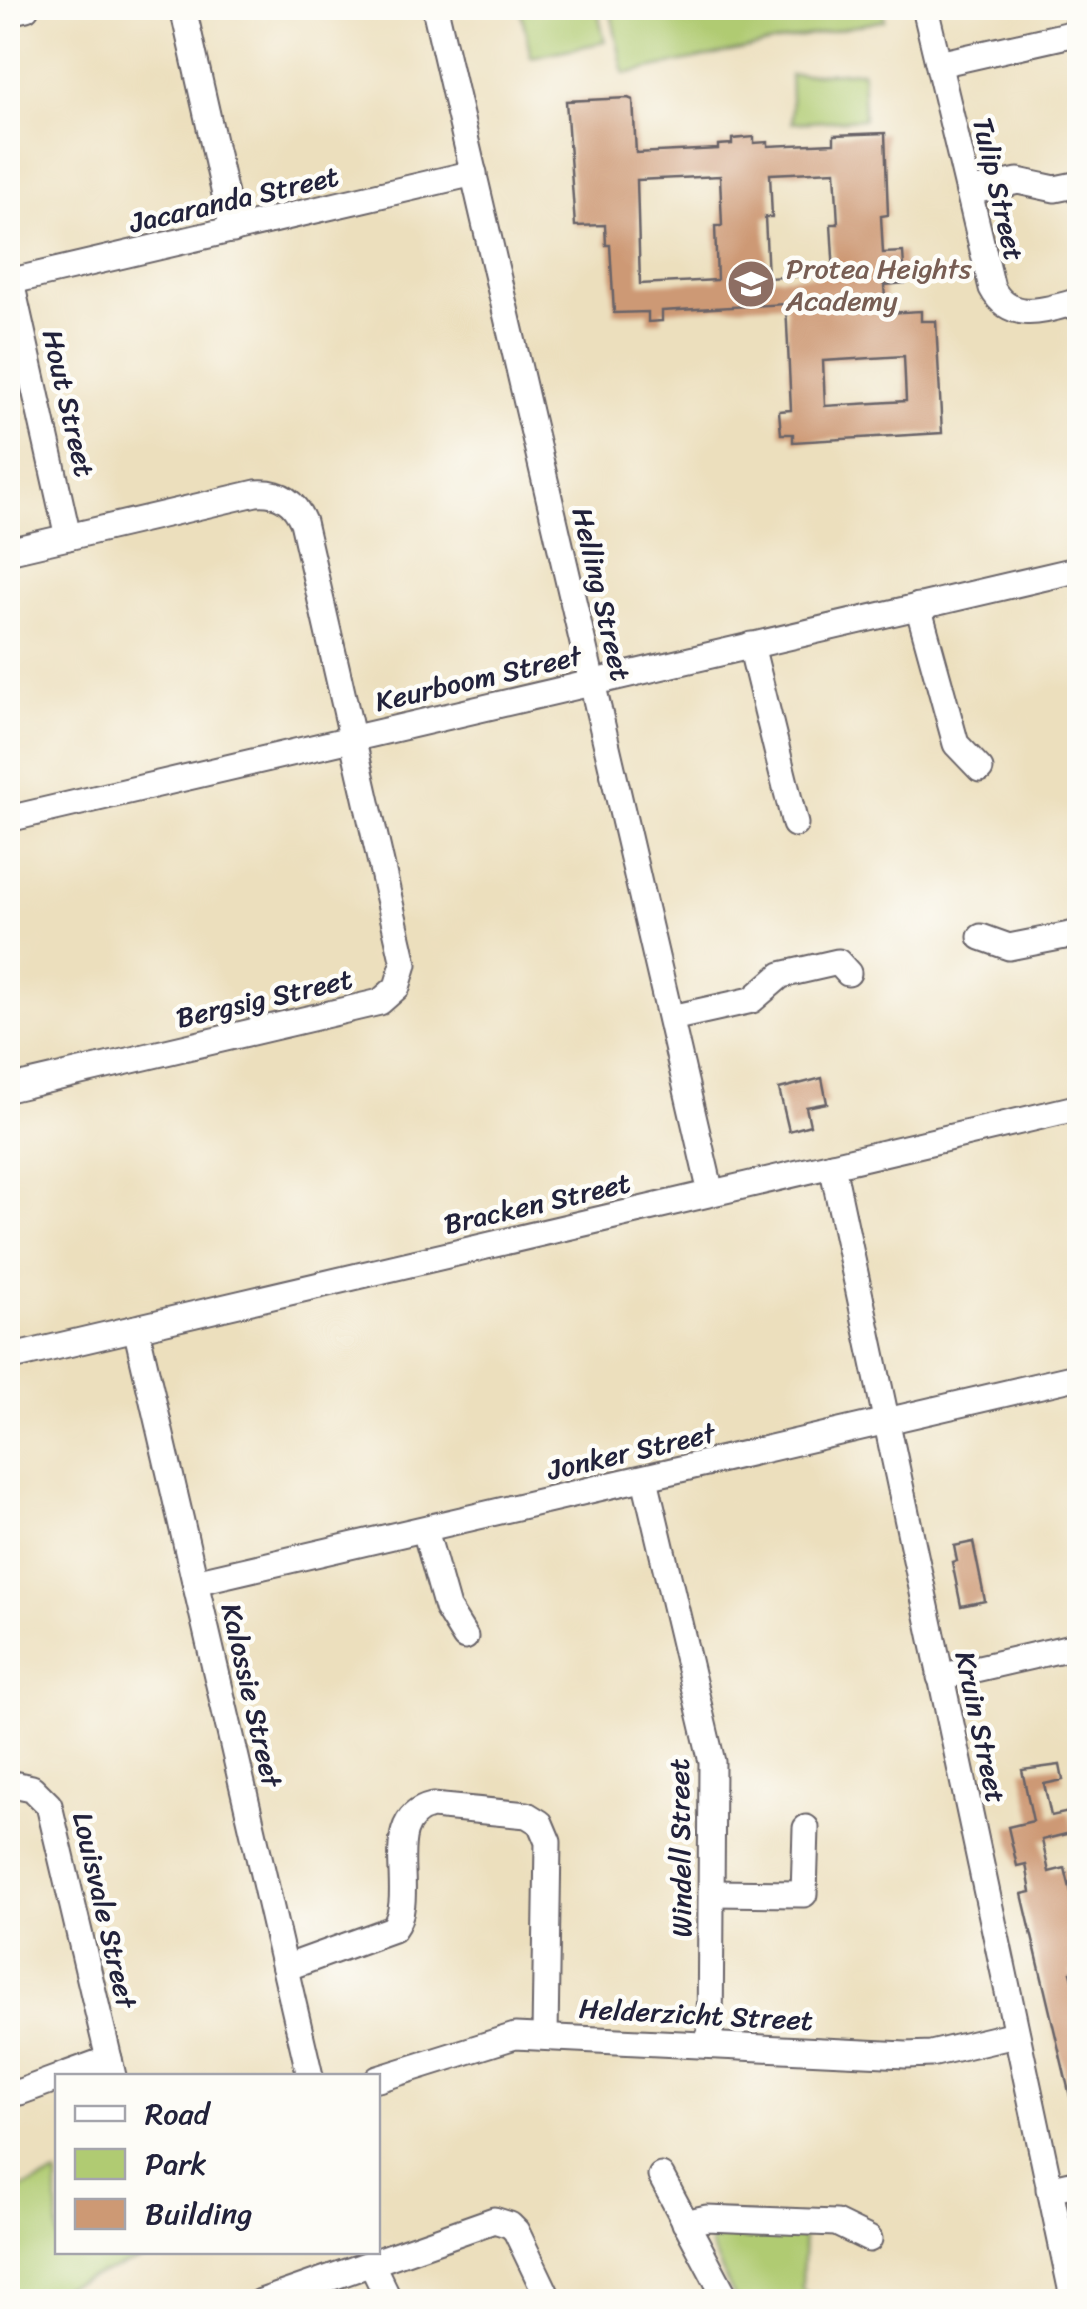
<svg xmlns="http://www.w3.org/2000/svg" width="1087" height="2309" font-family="Sriracha,sans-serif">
<rect width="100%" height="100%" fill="#fdfcf7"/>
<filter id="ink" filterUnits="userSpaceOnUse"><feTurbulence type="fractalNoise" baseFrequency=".01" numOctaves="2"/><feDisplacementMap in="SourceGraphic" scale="20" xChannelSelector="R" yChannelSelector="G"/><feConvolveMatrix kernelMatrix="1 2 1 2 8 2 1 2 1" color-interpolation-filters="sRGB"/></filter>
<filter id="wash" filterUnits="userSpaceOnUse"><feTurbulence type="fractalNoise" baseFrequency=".0048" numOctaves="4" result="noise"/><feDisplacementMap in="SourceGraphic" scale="40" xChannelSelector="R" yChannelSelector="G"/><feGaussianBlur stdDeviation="2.25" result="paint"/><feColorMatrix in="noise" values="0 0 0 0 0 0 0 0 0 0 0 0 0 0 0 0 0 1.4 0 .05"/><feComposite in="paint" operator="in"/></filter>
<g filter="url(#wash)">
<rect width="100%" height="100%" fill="#ecdfbd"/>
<!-- green -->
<g fill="#b0cb72" stroke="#697656" stroke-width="2.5">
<polygon points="537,8 597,8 605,42 531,57 521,11"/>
<polygon points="610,8 883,8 885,20 624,74"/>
<polygon points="862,71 864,119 792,123 790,75"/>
<polygon points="57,2175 58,2252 153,2252 154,2255 24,2301 8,2301 8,2193"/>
<polygon points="722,2227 804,2230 802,2289 815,2301 736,2301 710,2245 714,2233"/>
</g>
<g id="blocks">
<!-- building -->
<g fill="#cd9974" fill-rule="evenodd">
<path d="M628 98 633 100 636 153 718 149V145L732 144V139L754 137V143L768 142V146L834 143V135L885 133 888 215 881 216 883 253 903 252 905 283 884 285 886 313 921 311V321H936L942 433 793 442V434H781L779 411 791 410 786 304 662 311V321L648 322V312L614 313 610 245H606L605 225 575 226 566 101ZM835 171 838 224H831L834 274 768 278 765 217H772L770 174ZM720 176 722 226H715L717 280 640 284 637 180ZM904 356 906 401 825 406 823 361Z"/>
<polygon points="822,1078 827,1103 806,1107 810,1125 789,1131 779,1089"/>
<polygon points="973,1542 985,1601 961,1606 952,1562 957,1561 954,1546"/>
<polygon points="1060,1765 1063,1780 1044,1784 1051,1816 1069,1812 1074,1832 1042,1840 1049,1872 1065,1868 1080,1930 1080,1970 1071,1972 1080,2003 1080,2109 1073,2109 1022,1894 1031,1892 1026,1864 1017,1866 1008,1827 1033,1821 1022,1770"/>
</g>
</g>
</g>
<g filter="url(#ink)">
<use href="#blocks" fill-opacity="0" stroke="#696468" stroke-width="2.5"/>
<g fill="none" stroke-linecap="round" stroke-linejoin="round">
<!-- minor casing -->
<g stroke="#696468" stroke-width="29">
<g id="minor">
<polyline points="183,8 233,230"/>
<polyline points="435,8 711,1193"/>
<path d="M925 8 992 288C1011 325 1047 309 1080 301"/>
<polyline points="8,12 26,8"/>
<polyline points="939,64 1080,32"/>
<polyline points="969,192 1018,181 1055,189 1080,184"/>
<polyline points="8,282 474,173"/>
<polyline points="11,282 68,537"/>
<path d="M8 551 256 493C279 491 294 501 303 522L404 964 397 987 380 1002 8 1089"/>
<polyline points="918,606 956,744 980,769"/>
<polyline points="751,645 795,824"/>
<polyline points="8,819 1080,569"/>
<polyline points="981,937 1009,947 1080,933"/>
<polyline points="671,1018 752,1000 781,975 838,962 848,973"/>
<polyline points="832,1165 1074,2302"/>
<polyline points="136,1328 310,2076"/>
<polyline points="8,1358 1080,1107"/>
<polyline points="645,1479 712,1762 710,2045"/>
<polyline points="425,1530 447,1608 465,1637"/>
<polyline points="195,1582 1080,1376"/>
<polyline points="940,1677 1080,1645"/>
<polyline points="8,1783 32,1788 49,1805 113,2076"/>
<polyline points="713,1893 804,1894 806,1828"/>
<path d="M285 1968 393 1929C419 1896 377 1819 432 1806L527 1815 540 1823 548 1842 545 2035"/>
<polyline points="62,2076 109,2059"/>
<polyline points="378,2079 515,2036 906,2055 931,2054 1015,2034"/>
<polyline points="8,2092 20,2092 58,2078"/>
<polyline points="661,2176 728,2302"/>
<polyline points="1049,2189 1080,2182"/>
<polyline points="685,2223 707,2218 836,2223 869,2239"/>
<polyline points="372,2265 390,2302"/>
<polyline points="261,2302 494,2220 510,2225 516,2231 550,2302"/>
</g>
</g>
<!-- minor -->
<use href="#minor" stroke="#fff" stroke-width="25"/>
</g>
</g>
<!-- icons -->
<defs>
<g id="school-disc" transform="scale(2.5)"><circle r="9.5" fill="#8d6e63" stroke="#fdfcf7"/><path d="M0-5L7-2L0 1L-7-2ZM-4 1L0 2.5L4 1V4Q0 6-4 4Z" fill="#fff"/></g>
</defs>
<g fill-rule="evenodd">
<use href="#school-disc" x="751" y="284"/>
</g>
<g text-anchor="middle" stroke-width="9" stroke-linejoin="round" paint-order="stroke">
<!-- street labels -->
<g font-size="28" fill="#22223b" stroke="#fdfcf7">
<text transform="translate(999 189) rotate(77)" y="10">Tulip Street</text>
<text transform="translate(234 199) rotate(-13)" y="10">Jacaranda Street</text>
<text transform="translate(69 403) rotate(77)" y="10">Hout Street</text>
<text transform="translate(602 594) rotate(77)" y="10">Helling Street</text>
<text transform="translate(478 678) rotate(-13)" y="10">Keurboom Street</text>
<text transform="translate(264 998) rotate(-13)" y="10">Bergsig Street</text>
<text transform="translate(537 1203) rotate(-13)" y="10">Bracken Street</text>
<text transform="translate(631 1451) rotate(-13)" y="10">Jonker Street</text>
<text transform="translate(252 1695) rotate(77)" y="10">Kalossie Street</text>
<text transform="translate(981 1727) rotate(78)" y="10">Kruin Street</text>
<text transform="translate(680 1848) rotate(-91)" y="10">Windell Street</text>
<text transform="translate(105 1910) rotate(77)" y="10">Louisvale Street</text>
<text transform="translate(696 2014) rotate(3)" y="10">Helderzicht Street</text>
</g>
<!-- education labels -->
<g font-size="28" fill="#785e54" stroke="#fdfcf7" text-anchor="start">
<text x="786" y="278">Protea Heights<tspan x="786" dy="32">Academy</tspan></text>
</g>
</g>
<!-- margin -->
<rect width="1087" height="2309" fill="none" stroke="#fdfcf7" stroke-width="40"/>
<!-- legend -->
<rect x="55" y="2074" width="325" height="180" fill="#fdfcf7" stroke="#a5a5ac" stroke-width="2.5"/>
<rect x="75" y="2106" width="50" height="15" fill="#ffffff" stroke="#a5a5ac" stroke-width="2.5"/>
<text x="145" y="2124" font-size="30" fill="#22223b">Road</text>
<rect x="75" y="2149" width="50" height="30" fill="#b0cb72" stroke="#a5a5ac" stroke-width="2.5"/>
<text x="145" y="2174" font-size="30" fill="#22223b">Park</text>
<rect x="75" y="2199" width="50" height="30" fill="#cd9974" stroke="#a5a5ac" stroke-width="2.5"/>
<text x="145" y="2224" font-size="30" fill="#22223b">Building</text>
</svg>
